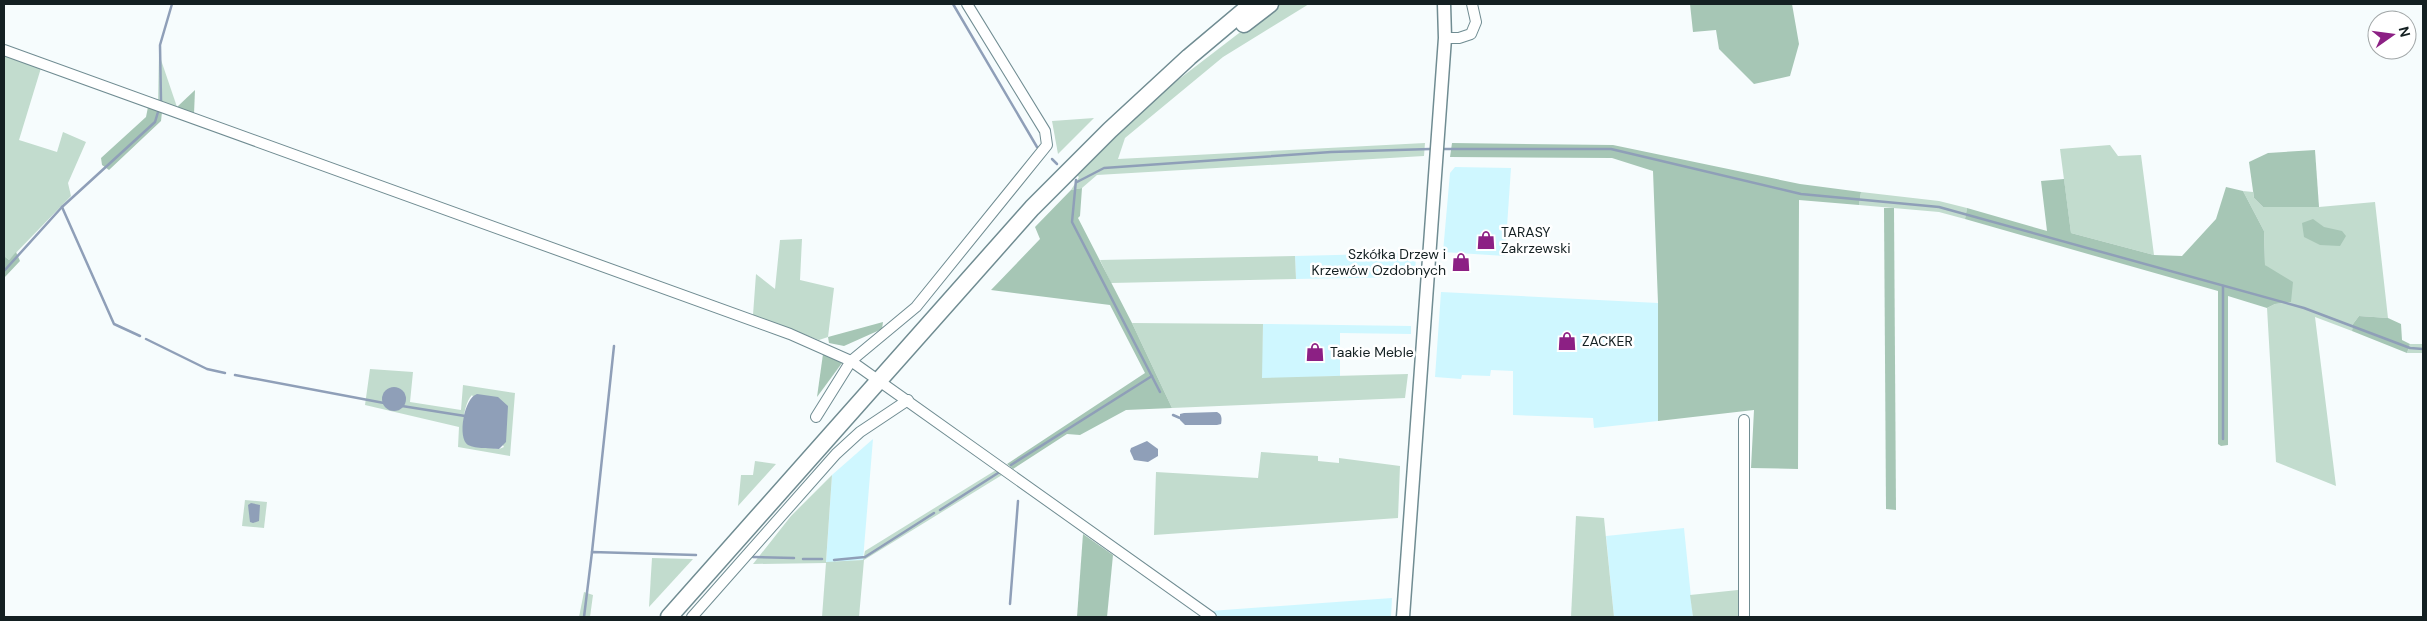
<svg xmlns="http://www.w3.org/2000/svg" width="2427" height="621" font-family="'DM Sans',sans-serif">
<rect width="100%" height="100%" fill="#f6fcfd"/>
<!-- built -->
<g fill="#cff7ff">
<polygon points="1455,167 1511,168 1505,256 1443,252 1450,173"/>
<polygon points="1416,253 1415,277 1296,279 1295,256"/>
<polygon points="1441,292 1658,303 1658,421 1594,428 1593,418 1513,415 1513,371 1491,370 1490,376 1462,375 1461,379 1435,377"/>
<polygon points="1263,324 1411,326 1411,334 1340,333 1340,376 1261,379"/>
<polygon points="873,439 863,560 826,563 832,475"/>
<polygon points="1684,528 1693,617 1614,617 1606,536"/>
<polygon points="1392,598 1391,617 1219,617 1210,611"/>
</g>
<!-- green -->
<g fill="#c2dcce" fill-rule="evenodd">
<polygon points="1277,4 1309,4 1223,57 1125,138 1118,159 1425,143 1424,156 1097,175 1082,188 1071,190 1079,177 1074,173 1174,83"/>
<polygon points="4,54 41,68 19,140 57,152 63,132 86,142 68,183 71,196 9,260 4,256"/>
<polygon points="159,54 177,107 158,100"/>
<polygon points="1094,118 1058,154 1052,121"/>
<polygon points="2110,145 2118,156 2141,155 2154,255 2071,233 2060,149"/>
<polygon points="2243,191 2253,192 2254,198 2263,207 2319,207 2375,202 2388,318 2359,316 2353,324 2352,331 2315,317 2336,486 2276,462 2267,308 2275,304 2291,302 2265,265 2264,231"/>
<polygon points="1861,192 1939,201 1967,208 1965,219 1939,212 1859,205"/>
<polygon points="802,239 800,280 834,288 828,337 819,340 753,315 756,274 775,289 780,240"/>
<polygon points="1295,256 1296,279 1111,283 1100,260"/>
<polygon points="1132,323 1263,324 1262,378 1408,374 1405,398 1172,408"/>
<polygon points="2410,344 2423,344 2423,353 2407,353"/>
<path d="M370 369 413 372 410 402 461 410 463 385 515 393 510 456 458 447 459 427 365 405ZM472 395 504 447 499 449 467 443C462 430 462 406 472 395Z"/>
<polygon points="1261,452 1318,456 1318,461 1339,463 1339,458 1400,466 1398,518 1154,535 1156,472 1258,478"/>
<polygon points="755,461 776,464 738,506 741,475 753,475"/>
<polygon points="996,470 1002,475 864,560 859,617 822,617 826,563 753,564 791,516 832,475 826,562 863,560 865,551"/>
<polygon points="245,500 267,502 264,528 242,526"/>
<polygon points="1576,516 1604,518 1614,617 1571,617"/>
<polygon points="652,558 693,559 649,607"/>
<polygon points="1738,590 1738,617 1693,617 1690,595"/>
<polygon points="584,592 593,595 590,617 579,617"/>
</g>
<!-- forest -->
<g fill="#a6c6b5">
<polygon points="1690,4 1792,4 1799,44 1790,76 1754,84 1719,49 1716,30 1693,32"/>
<polygon points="195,90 194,114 177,107"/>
<polygon points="148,107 162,112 161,121 109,170 102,165 101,158 146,117"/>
<polygon points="1452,143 1613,145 1800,184 1861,192 1859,205 1799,200 1798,469 1751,468 1754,410 1658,421 1658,303 1653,171 1612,158 1450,157"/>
<polygon points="2315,150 2319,207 2263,207 2254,198 2249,162 2268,153"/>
<polygon points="2064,179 2071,233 2154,255 2182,256 2216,219 2226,187 2243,191 2264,231 2265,265 2293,282 2291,302 2275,304 2267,308 2228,296 2228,445 2221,446 2218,444 2218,291 1965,219 1967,208 2047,231 2041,181"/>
<polygon points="1082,188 1080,216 1078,218 1132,323 1172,408 1126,410 1080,435 1067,434 1013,469 1007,464 1145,373 1110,305 991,290 1040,239 1035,227 1071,190"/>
<polygon points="1884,208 1894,208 1896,510 1886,509"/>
<polygon points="2313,219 2324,227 2342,231 2346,236 2340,246 2320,245 2304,237 2302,223"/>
<polygon points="16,252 20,261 4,278 4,256 9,260"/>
<polygon points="2359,316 2388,318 2401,324 2402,340 2410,344 2407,353 2352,331 2353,324"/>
<polygon points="883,322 882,329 844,346 829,343 828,337"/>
<polygon points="823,354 842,363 817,397"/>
<polygon points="1083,534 1113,555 1107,617 1077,617"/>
</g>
<!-- water -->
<g fill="#8f9fb8">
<circle cx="394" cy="399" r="12"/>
<path d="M477 394 498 397 508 406 506 442 499 449C491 448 476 449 468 445 457 438 464 398 477 394Z"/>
<path d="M1217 412C1222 414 1222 419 1221 424L1217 425H1185L1180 420V414L1184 413Z"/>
<polygon points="1147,441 1158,449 1158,456 1148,462 1134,460 1130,451 1131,448"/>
<polygon points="251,503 260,505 259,521 253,523 250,522 248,505"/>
</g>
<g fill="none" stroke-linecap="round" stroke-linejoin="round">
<!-- stream -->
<g stroke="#8f9fb8" stroke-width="2.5">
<polyline points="953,4 1037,147"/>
<polyline points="161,101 160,45 172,4"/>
<polyline points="1443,149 1611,149 1801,194 1939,207 2304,308 2410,348 2423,349"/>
<polyline points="1052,159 1057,164"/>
<polyline points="1076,180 1072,222 1160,392"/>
<polyline points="1077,182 1104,168 1331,152 1430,149"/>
<polyline points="62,207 114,324 140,336"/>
<polyline points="4,271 62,207 155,122 158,112"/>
<polyline points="146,339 207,369 225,373"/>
<polyline points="235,375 384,403"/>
<polyline points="402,406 465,416"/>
<polyline points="1173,415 1180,418"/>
<polyline points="2223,439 2223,286"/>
<polyline points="1011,465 1152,376"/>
<polyline points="940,510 998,473"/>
<polyline points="592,552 614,346"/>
<polyline points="753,557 794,558"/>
<polyline points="803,559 822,559"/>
<polyline points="834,560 865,557 934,513"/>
<polyline points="1010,604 1018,501"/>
<polyline points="584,617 592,552 696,555"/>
</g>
<!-- minor casing -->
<g stroke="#708c92" stroke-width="12">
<g id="minor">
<polyline points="1445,38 1459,38 1471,34 1476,22 1472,4"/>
<polyline points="4,50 790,334 851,361 1211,617"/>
<polyline points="816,417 851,361 916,307 1047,145 1045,131 967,4"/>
<polyline points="1744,420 1744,617"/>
<polyline points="692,617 836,454 860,432 908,400"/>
</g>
</g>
<!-- tertiary casing -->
<g stroke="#708c92" stroke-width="15">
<polyline id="tertiary" points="1403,617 1445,38 1444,4"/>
</g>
<!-- primary casing -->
<g stroke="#708c92" stroke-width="19">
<g id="primary">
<polyline points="1244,24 1270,4"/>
<polyline points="669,617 1032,208 1110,130 1189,57 1252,4"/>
</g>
</g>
<!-- minor -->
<use href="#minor" stroke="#fff" stroke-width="10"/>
<!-- tertiary -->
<use href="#tertiary" stroke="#fff" stroke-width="12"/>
<!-- primary -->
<use href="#primary" stroke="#fff" stroke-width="16"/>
</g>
<!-- icons -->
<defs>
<g id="shop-bare" transform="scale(1.5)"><path d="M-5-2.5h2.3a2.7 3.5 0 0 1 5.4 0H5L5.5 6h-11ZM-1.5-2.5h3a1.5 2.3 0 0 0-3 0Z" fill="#8c2084" stroke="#fff" stroke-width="2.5" paint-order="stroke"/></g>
</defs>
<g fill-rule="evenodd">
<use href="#shop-bare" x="1486" y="240"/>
<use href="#shop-bare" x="1461" y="262"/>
<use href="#shop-bare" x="1567" y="341"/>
<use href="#shop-bare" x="1315" y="352"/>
</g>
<g text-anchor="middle" stroke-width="5" stroke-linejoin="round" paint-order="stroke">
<!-- poi labels -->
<g font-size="14" fill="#142022" stroke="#fff" text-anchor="start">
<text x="1501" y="237">TARASY<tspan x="1501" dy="16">Zakrzewski</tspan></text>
<text x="1446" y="259" text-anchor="end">Szkółka Drzew i<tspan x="1446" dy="16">Krzewów Ozdobnych</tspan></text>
<text x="1582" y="346">ZACKER</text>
<text x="1330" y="357">Taakie Meble</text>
</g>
</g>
<!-- border -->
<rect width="2427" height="621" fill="none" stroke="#142022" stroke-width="10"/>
<!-- north arrow -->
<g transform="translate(2392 35) rotate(76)"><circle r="24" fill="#ffffff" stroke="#a1a6a7"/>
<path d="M0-4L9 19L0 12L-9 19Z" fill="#8c2084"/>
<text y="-8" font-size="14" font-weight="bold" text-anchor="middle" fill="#142022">N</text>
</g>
</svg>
